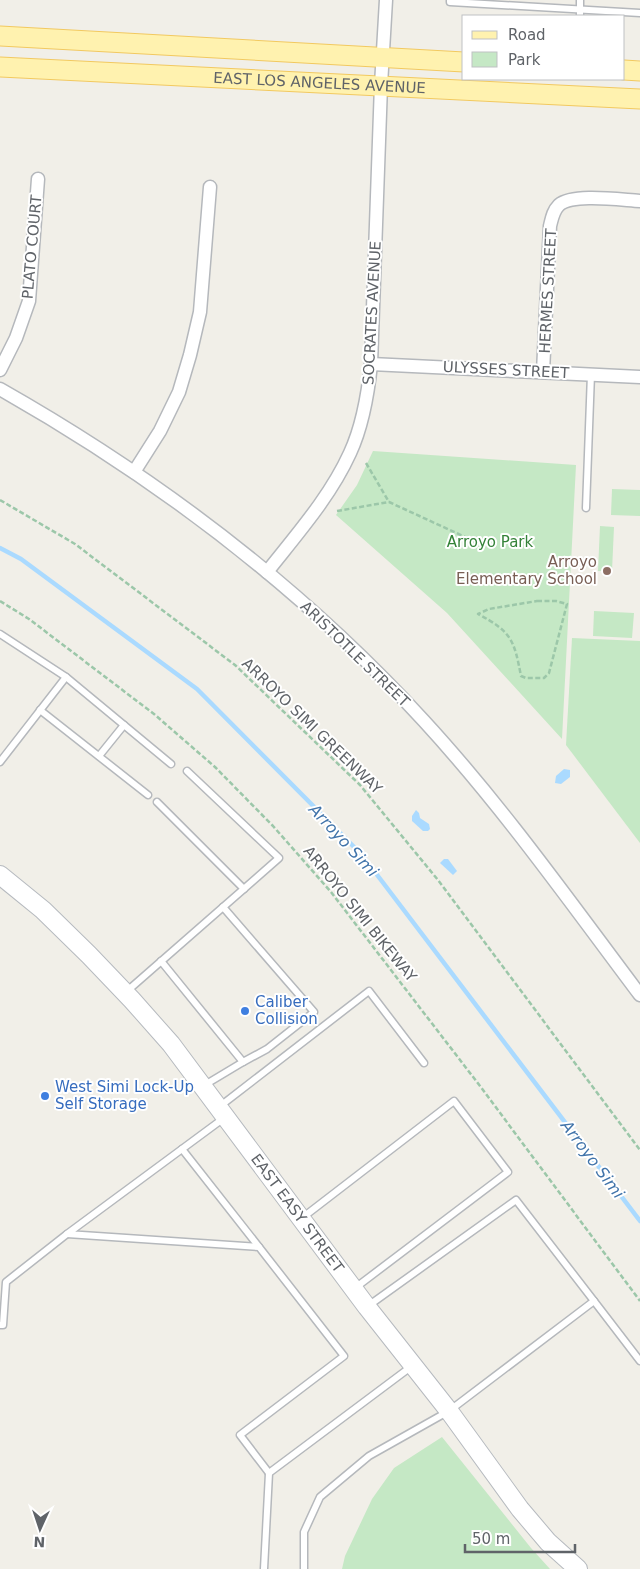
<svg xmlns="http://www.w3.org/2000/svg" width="640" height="1569" font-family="'DejaVu Sans',sans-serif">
<rect width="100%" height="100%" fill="#f1efe8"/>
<!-- green -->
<g fill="#c5e8c5">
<polygon points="373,451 576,465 562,739 447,613 336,515 357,485"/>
<polygon points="612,489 640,490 640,516 611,515"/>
<polygon points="600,526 614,527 612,571 598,571"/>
<polygon points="594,611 634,613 632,638 593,636"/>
<polygon points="572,638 640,641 640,843 566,745"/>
<polygon points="442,1437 531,1548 550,1569 342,1569 345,1556 372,1499 394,1468"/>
</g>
<!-- water -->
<g fill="#aadaff">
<polygon points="564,769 570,770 570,777 561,784 555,783 556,776"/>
<polygon points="416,810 419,813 420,818 429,824 430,829 428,831 423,831 412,821 412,816"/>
<polygon points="444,859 448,859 457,871 453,875 440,863"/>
</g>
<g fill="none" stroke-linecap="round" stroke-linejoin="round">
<!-- stream -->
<polyline stroke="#aadaff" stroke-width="4.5" points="0,548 21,559 197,689 362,855 640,1221"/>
<!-- lane casing -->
<g stroke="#b5b8bc" stroke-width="9">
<g id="lane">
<polyline points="450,0 450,2 640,13"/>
<polyline points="580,16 580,0"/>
<polyline points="586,508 591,374"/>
<polyline points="0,634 66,677 171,764"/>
<polyline points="40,710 148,795"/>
<polyline points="99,756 124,725"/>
<polyline points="0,762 66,677"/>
<polyline points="157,802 244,889"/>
<polyline points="161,961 243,1062"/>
<polyline points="126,992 279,858 187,771"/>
<polyline points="203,1086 243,1062 267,1049 314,1012 223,907"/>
<polyline points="219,1107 369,991 424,1063"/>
<polyline points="224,1118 67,1234 259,1247 344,1356 240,1435 269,1473"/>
<polyline points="182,1149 259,1247"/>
<polyline points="302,1218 454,1101 508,1172 355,1288"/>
<polyline points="594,1301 640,1361"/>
<polyline points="0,1325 3,1325 6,1282 67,1234"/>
<polyline points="264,1569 269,1473 412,1366"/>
<polyline points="304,1569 304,1532 320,1497 369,1456 449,1411 594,1301 516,1200 368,1306"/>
</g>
</g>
<!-- street casing -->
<g stroke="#b5b8bc" stroke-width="15">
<g id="street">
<polyline points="371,364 640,377"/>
<polyline points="0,370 16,338 29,301 38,179"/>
<path d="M543 372 550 226C552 218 553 211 559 205 573 193 621 200 640 201"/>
<path d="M0 389C157 478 302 588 424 721 503 807 570 902 640 995"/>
<polyline points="134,472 160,431 179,392 190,355 200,312 210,187"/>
<path d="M267 572C297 534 330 497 350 453 363 425 368 394 371 364L381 85 386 0"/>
</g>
</g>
<!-- secondary casing -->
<g stroke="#b6babf" stroke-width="20">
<g id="secondary">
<path id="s1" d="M0 875 43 910 89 955 132 1000 171 1044 367 1307 449 1411 520 1509 548 1542 578 1569"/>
</g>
</g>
<!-- primary casing -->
<g stroke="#f2c960" stroke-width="21">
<g id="primary">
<polyline points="0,36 464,62"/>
<path id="s2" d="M0 67 640 99"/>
<polyline points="624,70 640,71"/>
</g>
</g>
<!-- path -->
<g stroke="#9cc7a9" stroke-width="2.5" stroke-dasharray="5 2.5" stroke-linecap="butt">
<polyline points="366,463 389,502"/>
<polyline points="0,500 75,544 235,665 360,785 438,880 640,1150"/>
<polyline points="337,511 389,502 476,542"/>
<polyline points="0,601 29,619 154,714 215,767 273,826 331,892 480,1086 640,1301"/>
<path d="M537 601H556L567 604 549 673 544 678H526L521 676C514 640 512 632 478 614L489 609Z"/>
</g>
<!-- lane -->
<use href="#lane" stroke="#fff" stroke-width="6"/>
<!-- street -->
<use href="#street" stroke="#fff" stroke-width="12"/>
<!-- secondary -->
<use href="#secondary" stroke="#fff" stroke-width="18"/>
<!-- primary -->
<use href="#primary" stroke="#fff2af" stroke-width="19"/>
</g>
<!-- markers -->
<circle fill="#8d6e63" stroke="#fff" stroke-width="2" cx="607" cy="571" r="5"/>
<g fill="#3f7fe0" stroke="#fff" stroke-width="2">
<circle cx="245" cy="1011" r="5"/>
<circle cx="45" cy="1096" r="5"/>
</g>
<g text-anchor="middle" stroke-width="4" stroke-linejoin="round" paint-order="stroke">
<!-- street labels -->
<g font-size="15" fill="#5f6368" stroke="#fff">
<text dy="5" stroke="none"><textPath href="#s2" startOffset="320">EAST LOS ANGELES AVENUE</textPath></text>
<text transform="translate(32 247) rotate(-85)" y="5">PLATO COURT</text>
<text transform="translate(548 291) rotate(-87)" y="5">HERMES STREET</text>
<text transform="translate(372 313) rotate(-87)" y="5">SOCRATES AVENUE</text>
<text transform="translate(506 370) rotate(3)" y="5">ULYSSES STREET</text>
<text transform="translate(355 654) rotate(44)" y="5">ARISTOTLE STREET</text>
<text transform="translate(312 726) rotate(44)" y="5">ARROYO SIMI GREENWAY</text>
<text transform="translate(360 914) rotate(51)" y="5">ARROYO SIMI BIKEWAY</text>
<text dy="5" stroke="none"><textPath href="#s1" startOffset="452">EAST EASY STREET</textPath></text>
</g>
<!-- park labels -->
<g font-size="15" fill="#348238" stroke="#fff">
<text x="490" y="547">Arroyo Park</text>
</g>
<!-- education labels -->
<g font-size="15" fill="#785e54" stroke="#fff" text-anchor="end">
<text x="597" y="567">Arroyo<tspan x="597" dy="17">Elementary School</tspan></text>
</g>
<!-- shop labels -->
<g font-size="15" fill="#366cbe" stroke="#fff" text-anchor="start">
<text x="255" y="1007">Caliber<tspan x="255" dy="17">Collision</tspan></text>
<text x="55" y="1092">West Simi Lock-Up<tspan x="55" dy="17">Self Storage</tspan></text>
</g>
<!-- water labels -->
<g font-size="16" font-style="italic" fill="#4174aa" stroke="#fff">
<text transform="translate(344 840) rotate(47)" y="6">Arroyo Simi</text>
<text transform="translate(593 1159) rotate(53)" y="6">Arroyo Simi</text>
</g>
</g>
<!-- legend -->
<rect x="462" y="15" width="162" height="65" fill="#ffffff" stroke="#bfc1c3"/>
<rect x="472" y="31" width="25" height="8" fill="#fff2af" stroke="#bfc1c3"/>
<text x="508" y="40" font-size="15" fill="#5f6368">Road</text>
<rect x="472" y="52" width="25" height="15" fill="#c5e8c5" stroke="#bfc1c3"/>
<text x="508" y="65" font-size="15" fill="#5f6368">Park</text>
<!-- north arrow -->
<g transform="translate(40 1529) rotate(183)" stroke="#ffffff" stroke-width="4" paint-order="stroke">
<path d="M0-4L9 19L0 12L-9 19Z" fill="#5f6368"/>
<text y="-8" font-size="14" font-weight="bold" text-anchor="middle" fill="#5f6368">N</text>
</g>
<!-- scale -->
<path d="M465 1544v8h110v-8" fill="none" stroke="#5f6368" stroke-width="2.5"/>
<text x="472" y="1544" font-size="15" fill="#5f6368" stroke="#ffffff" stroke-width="4" paint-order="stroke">50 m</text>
</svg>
